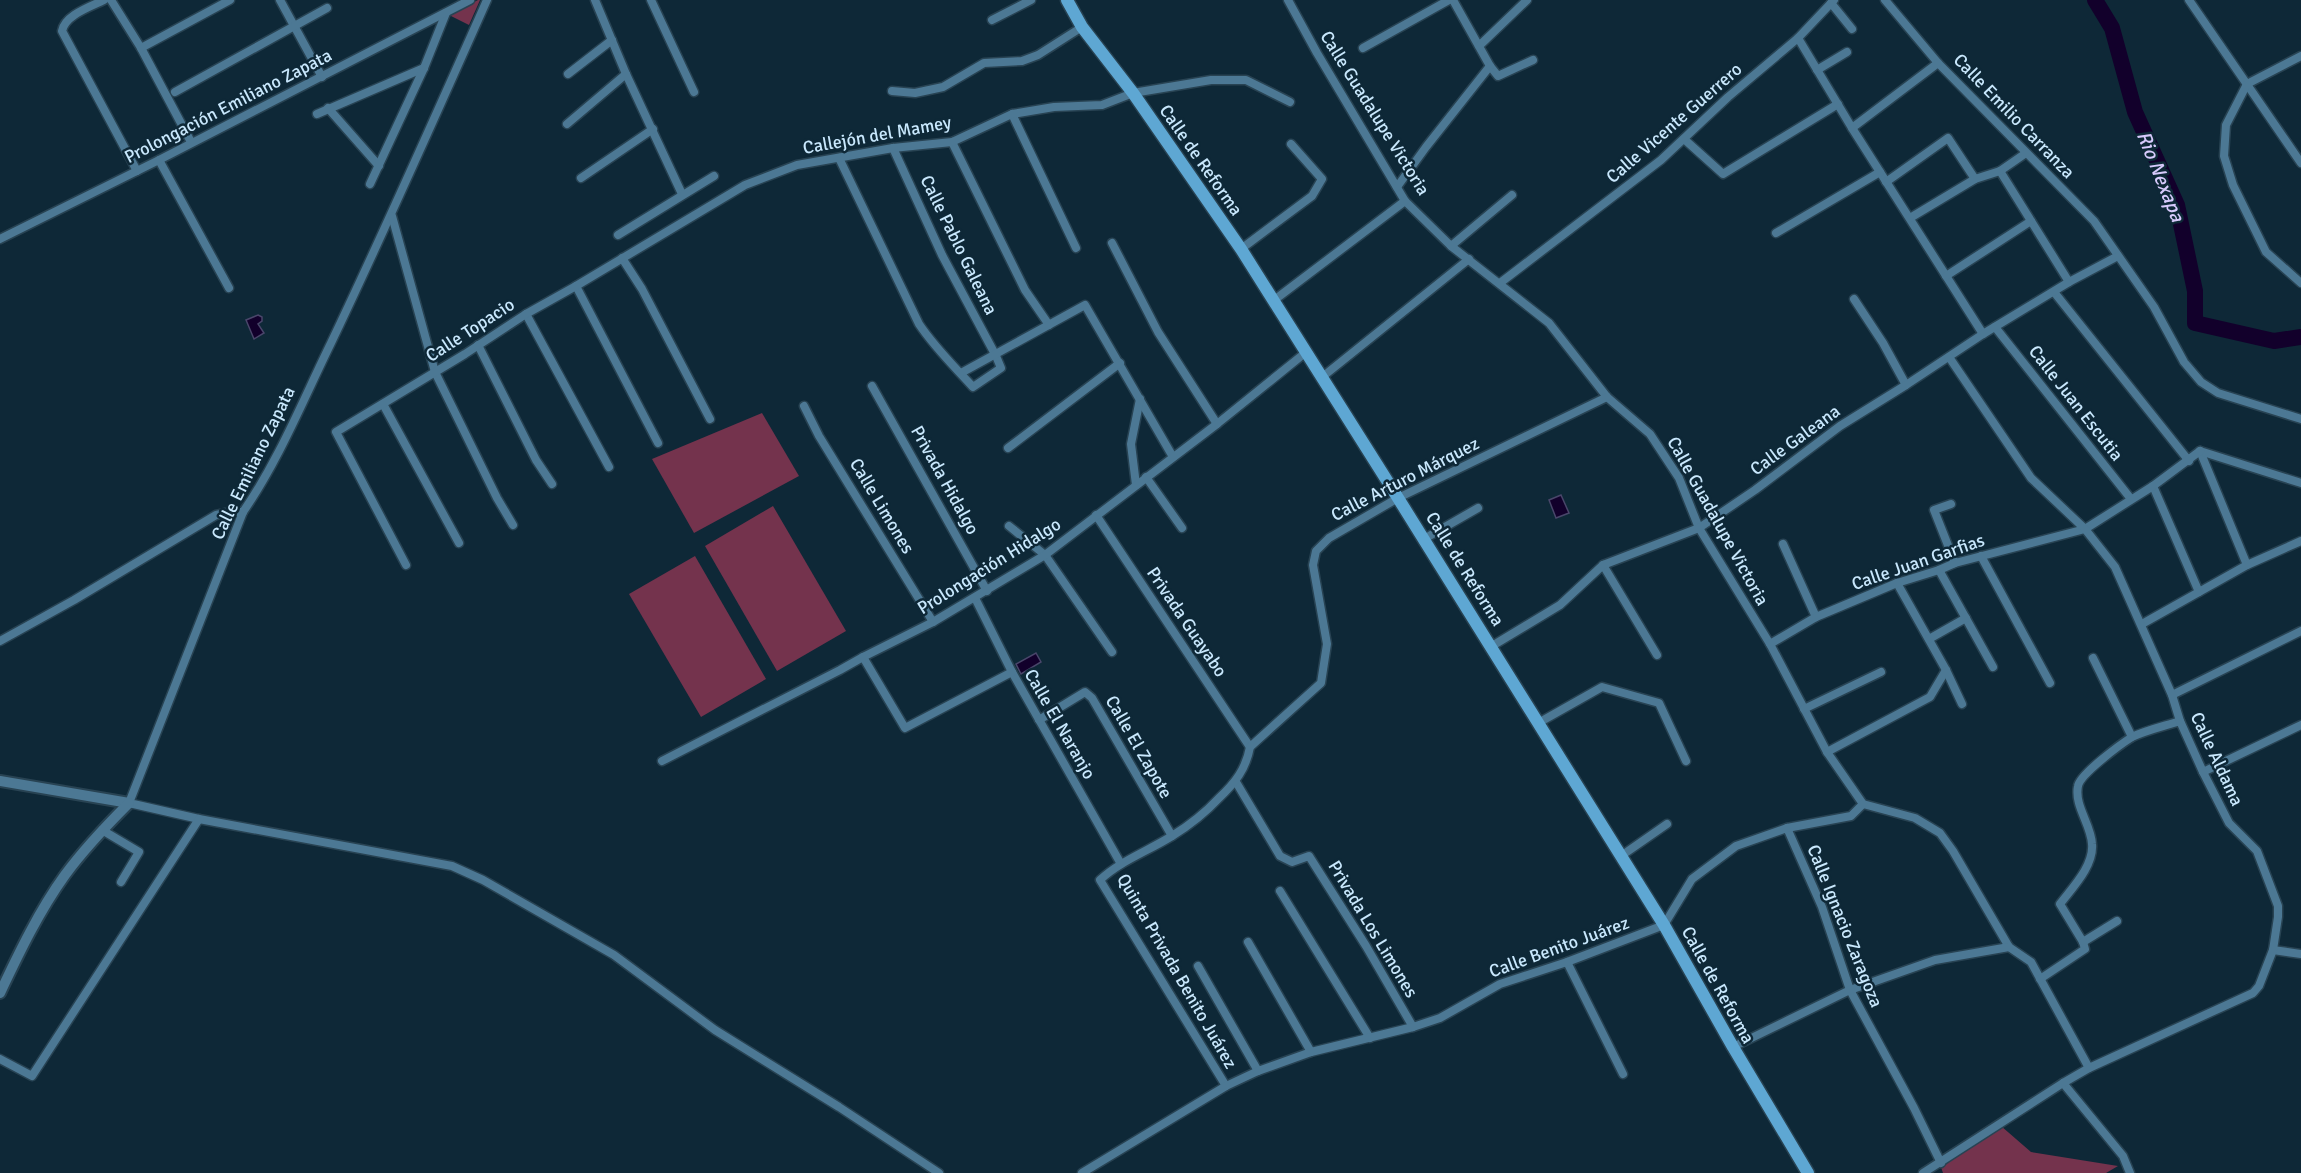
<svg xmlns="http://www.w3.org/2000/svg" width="2301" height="1173" font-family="Signika,sans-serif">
<rect width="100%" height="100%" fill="#0e2837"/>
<!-- green -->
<g fill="#74334d">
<polygon points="478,0 480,0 469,25 449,15"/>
<polygon points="762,413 799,476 694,533 652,459"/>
<polygon points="773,506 846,631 777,671 705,546"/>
<polygon points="695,556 766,679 701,717 629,594"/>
<polygon points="2001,1126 2031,1152 2118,1166 2106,1173 1943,1173 1941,1167"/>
</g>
<!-- water -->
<g fill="#12002b" stroke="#49466a" stroke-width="1.5">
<polygon points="258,315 262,317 262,321 258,324 264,333 254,339 246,320"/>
<polygon points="1561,495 1569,513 1556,518 1549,500"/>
<polygon points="1036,653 1041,662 1021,674 1016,664"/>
</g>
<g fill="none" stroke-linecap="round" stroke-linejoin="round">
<!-- river -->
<polyline stroke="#12002b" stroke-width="16" points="2095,0 2112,28 2135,112 2177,205 2195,291 2195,323 2274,341 2301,337"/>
<!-- minor casing -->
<g stroke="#284353" stroke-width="11">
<g id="minor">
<path d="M104 0C90 7 65 15 62 31L137 171"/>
<polyline points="111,0 141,48 191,142"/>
<polyline points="280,0 322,77"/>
<path d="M487 0C436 115 385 230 331 343 303 400 279 460 243 512L129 803 199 819 452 866 483 880 614 955 715 1030 839 1107 939 1173"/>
<polyline points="595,0 626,74 682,194"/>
<polyline points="651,0 694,92"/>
<polyline points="1288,0 1317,53 1405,201 1451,246 1549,323 1607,397 1650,434 1679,478 1699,528 1770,644 1827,752 1863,804 1915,818 1940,833 1953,851 2009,947 2031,962 2089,1068"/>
<polyline points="1453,0 1490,66 1498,76 1533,60"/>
<polyline points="1885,0 1938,63 2094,221 2154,307 2184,362 2201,382 2218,393 2301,419"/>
<polyline points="2189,0 2301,163"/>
<polyline points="1831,3 1852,29"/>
<polyline points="992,20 1031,0"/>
<polyline points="1798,38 1852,128 1983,334"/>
<polyline points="1479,46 1527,0"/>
<polyline points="141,48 230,0"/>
<polyline points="1363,48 1449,0"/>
<polyline points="2301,56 2247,84 2226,125 2224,156 2233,185 2266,252 2301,283"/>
<polyline points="1817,70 1847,52"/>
<polyline points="568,74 612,40"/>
<polyline points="892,91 915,93 943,87 984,63 1022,61 1038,55 1082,27"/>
<polyline points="175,92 327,8"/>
<polyline points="328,108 379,166"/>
<polyline points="317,114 424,68"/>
<polyline points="1012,114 1076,248"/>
<polyline points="567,124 626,74"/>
<polyline points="1852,128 1938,63"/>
<polyline points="1684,139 1723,174 1838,104"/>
<polyline points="952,142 1025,290 1049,325"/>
<path d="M839 158 919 324C935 348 954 366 973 387L1001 368 996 356 942 255 893 148"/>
<polyline points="159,160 229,288"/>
<polyline points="2000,171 2069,282"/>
<polyline points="581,178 653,129"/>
<polyline points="1886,182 1948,138 1975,179"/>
<polyline points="370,184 424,68 446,13"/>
<polyline points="1397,187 1426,147 1490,66"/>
<polyline points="392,216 435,372 497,498 513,525"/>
<polyline points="1910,218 1975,179 2000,171 2026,153"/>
<polyline points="1776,233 1880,172"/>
<polyline points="618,235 714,176"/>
<polyline points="0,239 159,160 470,0"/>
<polyline points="1112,243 1158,332 1217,424"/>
<polyline points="1451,246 1512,195"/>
<polyline points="1241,249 1312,196 1322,179 1291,144"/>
<polyline points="622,258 642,289 710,419"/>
<polyline points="1946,276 2031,221"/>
<polyline points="1500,283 1661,160 1728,97 1798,38 1834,0"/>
<polyline points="576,286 658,443"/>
<polyline points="2054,292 2189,461"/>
<polyline points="1854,299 1883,343 1906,385"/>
<polyline points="1273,301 1405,201"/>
<polyline points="526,314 609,467"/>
<polyline points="1995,327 2131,499"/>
<polyline points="478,345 536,460 552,484"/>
<polyline points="961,373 1085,305 1173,457"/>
<polyline points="1321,378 1469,259"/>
<polyline points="872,386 987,591"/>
<polyline points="383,404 459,543"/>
<polyline points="804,406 819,436 933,622"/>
<polyline points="1008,448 1120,363"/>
<polyline points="2200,451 2247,565"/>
<polyline points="2200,451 2301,483"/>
<polyline points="1146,477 1182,528"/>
<polyline points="1136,485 1131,444 1140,399"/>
<polyline points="2153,486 2199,592"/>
<polyline points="1951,504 1934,510 1955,563"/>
<polyline points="1096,515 1250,747"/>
<polyline points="1009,526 1045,555 1112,652"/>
<polyline points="1424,539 1478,508"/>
<polyline points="1783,544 1816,617"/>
<polyline points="1981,556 2050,683"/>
<polyline points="406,565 336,432 465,354 526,314 576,286 745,185 797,165 893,148 952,142 1012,114 1054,107 1102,105 1133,93 1211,80 1246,80 1290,102"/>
<polyline points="1603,565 1657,655"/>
<polyline points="1939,570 1993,667"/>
<polyline points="1897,583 1946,670 1962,704"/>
<polyline points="975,598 1012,672 1121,864"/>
<polyline points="2142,624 2247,565 2301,541"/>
<polyline points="1929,639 1966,618"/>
<polyline points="0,641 74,600 216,515 230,512 243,512"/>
<polyline points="1770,644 1816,617 1897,583 1939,570 1955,563 2085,529 2153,486 2200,451"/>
<polyline points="1492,646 1560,605 1603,565 1699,528 1755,490 1840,426 1906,385 1983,334 2069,282 2118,256"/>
<polyline points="863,657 905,728 1012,672"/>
<polyline points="2093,658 2132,737"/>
<polyline points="2172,695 2301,631"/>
<polyline points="1804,709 1881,672"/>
<polyline points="1039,720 1085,692 1092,698 1172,836"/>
<polyline points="1540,722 1602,687 1659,703 1686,761"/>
<polyline points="1827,752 1930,697 1946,670"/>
<polyline points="662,761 840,670 863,657 933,622 1045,555 1217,424 1305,353"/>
<polyline points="2203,772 2301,725"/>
<polyline points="1236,782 1280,856 1292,862 1309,856 1366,946 1413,1027"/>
<polyline points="1787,828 1822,907 1850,990 1914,1108 1941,1163"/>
<polyline points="102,830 139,852 121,882"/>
<polyline points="1621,856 1667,824"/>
<polyline points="1280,891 1370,1038"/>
<polyline points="1248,942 1311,1052"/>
<path d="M2083 942 2060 904C2072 888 2094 866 2092 844 2091 824 2074 806 2078 786 2080 774 2121 744 2132 737 2147 730 2165 726 2180 721"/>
<polyline points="2083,942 2117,921"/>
<polyline points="2273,950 2301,954"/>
<polyline points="1567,962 1623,1074"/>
<polyline points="1198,966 1258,1071"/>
<polyline points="2040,979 2085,949 2083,942"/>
<polyline points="1733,1047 1850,990 1935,960 2009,947"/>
<polyline points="0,1059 32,1076 199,819"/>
<polyline points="2063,1083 2123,1156 2130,1173"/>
<path d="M1226 1086 1100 880C1120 861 1148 851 1172 836 1190 825 1205 813 1219 798 1235 783 1246 769 1250 747L1321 683 1327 644 1313 565 1316 551 1329 538 1398 498 1607 397"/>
<polyline points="1082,1173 1226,1086 1258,1071 1311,1052 1413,1027 1440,1018 1500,984 1567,962 1664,925 1692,879 1736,846 1787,828 1851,816 1863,804"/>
<polyline points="1923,1173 2063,1083 2089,1068 2253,993 2259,986 2273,950 2278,917 2278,906 2257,851 2229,823 2203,772 2180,721 2172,695 2115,567 2085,529 2031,478 1949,357"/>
</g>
</g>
<!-- tertiary casing -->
<g stroke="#284353" stroke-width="14">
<g id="tertiary">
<polyline points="0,781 129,803"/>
<path d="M0 993C19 953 39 911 65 875 84 849 106 826 129 803"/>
</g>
</g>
<!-- secondary casing -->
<g stroke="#284353" stroke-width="15">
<polyline id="secondary" points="1067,0 1082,27 1133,93 1241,249 1398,498 1664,925 1733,1047 1808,1173"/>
</g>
<!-- minor -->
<use href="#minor" stroke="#4c7894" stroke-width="8"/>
<!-- tertiary -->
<use href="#tertiary" stroke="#4c7894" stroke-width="10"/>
<!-- secondary -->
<use href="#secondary" stroke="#5ea7d3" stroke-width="12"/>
</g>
<g text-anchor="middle" stroke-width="5" stroke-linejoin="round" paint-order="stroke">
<!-- street labels -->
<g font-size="18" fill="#c9e8fd" stroke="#0e2837">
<text transform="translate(228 106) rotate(-27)" y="6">Prolongación Emiliano Zapata</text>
<text transform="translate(1375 113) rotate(58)" y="6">Calle Guadalupe Victoria</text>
<text transform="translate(2014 116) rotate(46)" y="6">Calle Emilio Carranza</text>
<text transform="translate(1674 123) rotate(-41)" y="6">Calle Vicente Guerrero</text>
<text transform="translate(877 135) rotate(-10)" y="6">Callejón del Mamey</text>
<text transform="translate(1201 160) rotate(55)" y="6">Calle de Reforma</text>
<text transform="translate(959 245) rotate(64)" y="6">Calle Pablo Galeana</text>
<text transform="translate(470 330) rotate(-33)" y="6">Calle Topacio</text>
<text transform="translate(2076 403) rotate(52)" y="6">Calle Juan Escutia</text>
<text transform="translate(1795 440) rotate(-36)" y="6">Calle Galeana</text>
<text transform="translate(253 463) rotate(-64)" y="6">Calle Emiliano Zapata</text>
<text transform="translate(1405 479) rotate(-27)" y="6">Calle Arturo Márquez</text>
<text transform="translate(945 480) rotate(61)" y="6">Privada Hidalgo</text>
<text transform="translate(882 506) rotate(59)" y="6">Calle Limones</text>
<text transform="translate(1718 521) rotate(61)" y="6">Calle Guadalupe Victoria</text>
<text transform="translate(1918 562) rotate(-19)" y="6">Calle Juan Garfias</text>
<text transform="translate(989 566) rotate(-32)" y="6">Prolongación Hidalgo</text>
<text transform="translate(1465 569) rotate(58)" y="6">Calle de Reforma</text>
<text transform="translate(1187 622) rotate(56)" y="6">Privada Guayabo</text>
<text transform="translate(1060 724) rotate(60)" y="6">Calle El Naranjo</text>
<text transform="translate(1139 747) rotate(60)" y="6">Calle El Zapote</text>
<text transform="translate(2217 759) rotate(65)" y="6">Calle Aldama</text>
<text transform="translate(1845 926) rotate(68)" y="6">Calle Ignacio Zaragoza</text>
<text transform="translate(1373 929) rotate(59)" y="6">Privada Los Limones</text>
<text transform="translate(1559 947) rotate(-20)" y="6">Calle Benito Juárez</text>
<text transform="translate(1177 971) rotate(60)" y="6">Quinta Privada Benito Juárez</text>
<text transform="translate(1718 985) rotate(61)" y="6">Calle de Reforma</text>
</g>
<!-- water labels -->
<g font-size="20" font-style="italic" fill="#d7cafc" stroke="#0e2837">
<text transform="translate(2161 176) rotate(68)" y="7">Rio Nexapa</text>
</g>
</g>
</svg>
